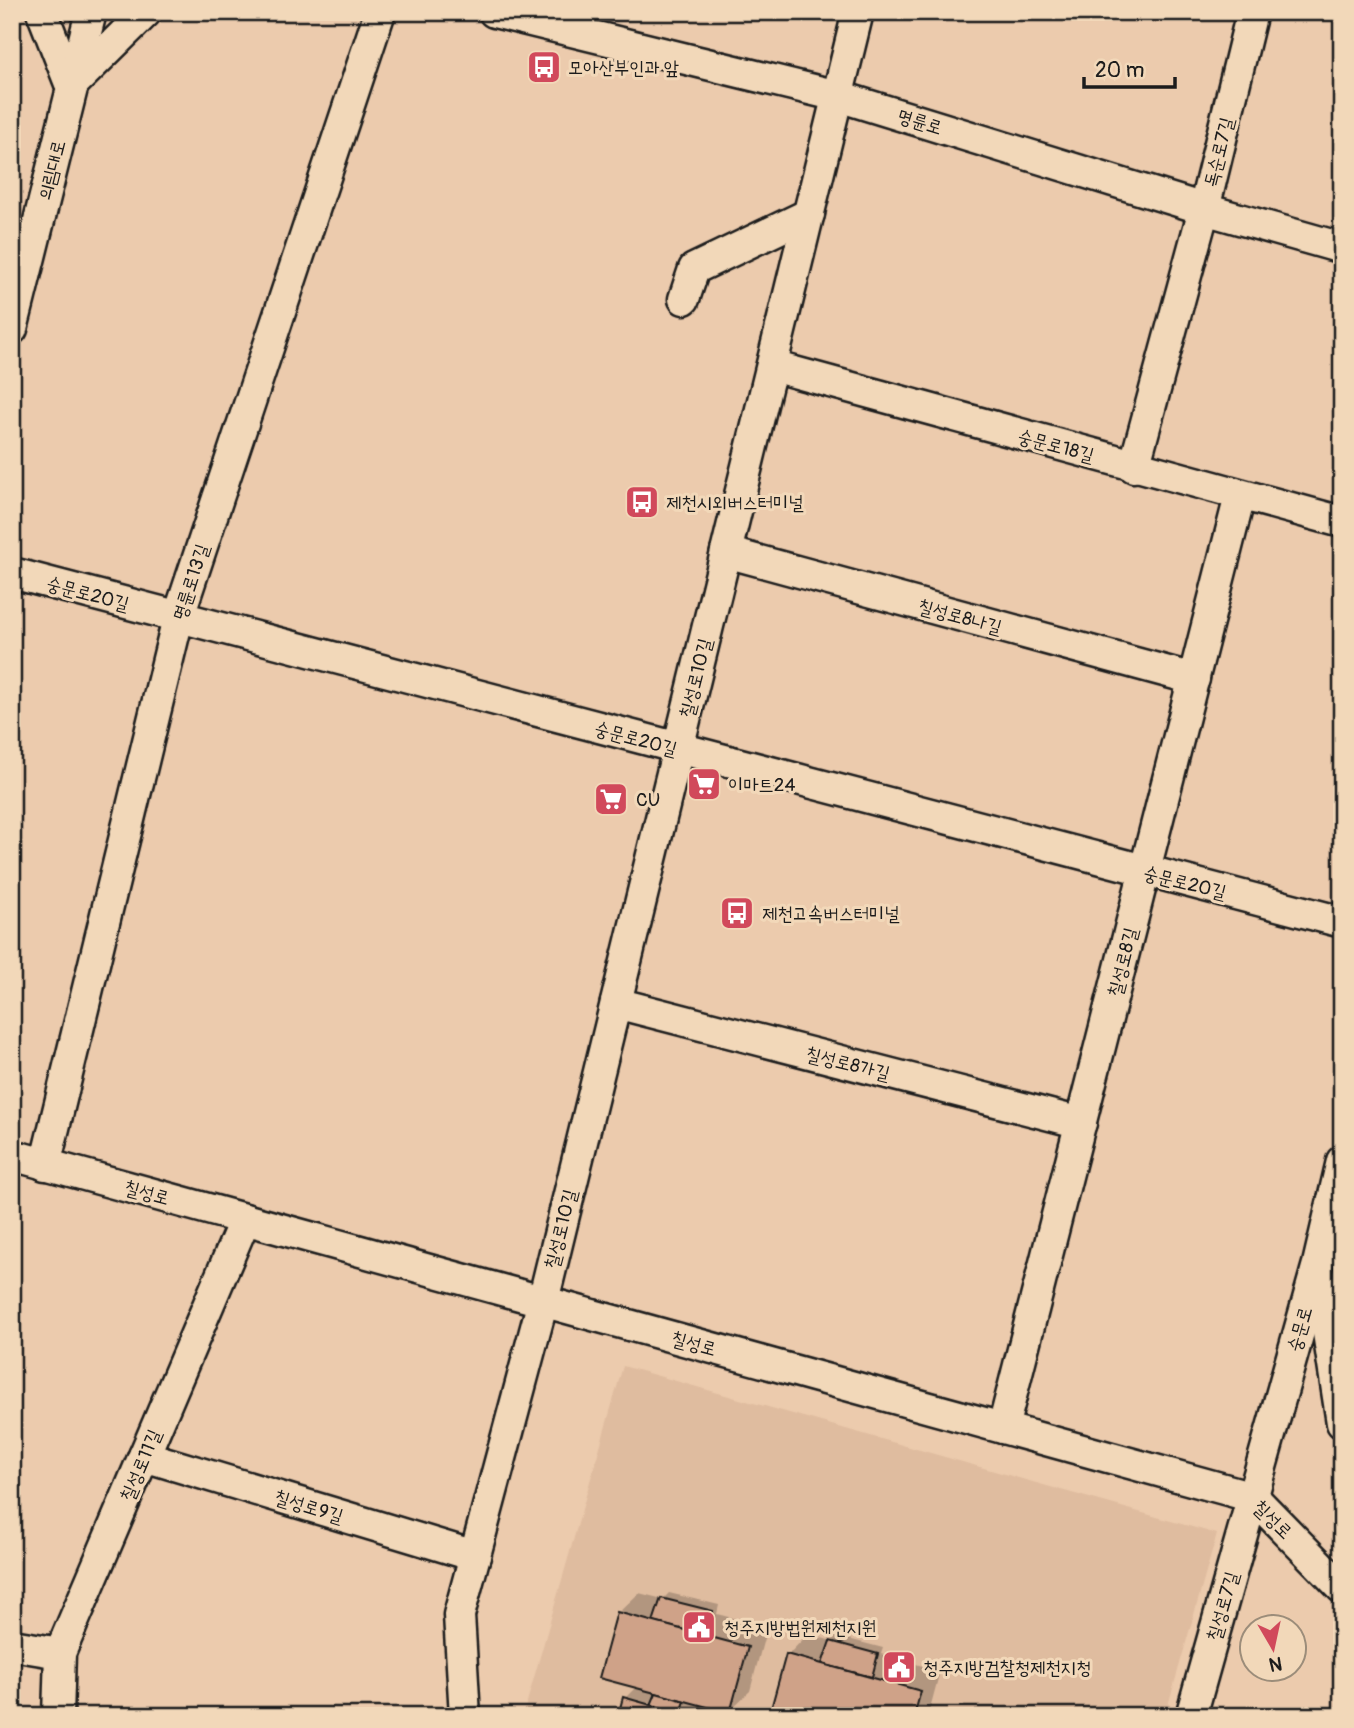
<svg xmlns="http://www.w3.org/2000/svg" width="1354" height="1728" font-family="Pangolin,'Poor Story',sans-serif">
<rect width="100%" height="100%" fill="#eccbad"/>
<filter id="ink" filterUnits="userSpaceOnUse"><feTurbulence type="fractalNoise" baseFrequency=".0143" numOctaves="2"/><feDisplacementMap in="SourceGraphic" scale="14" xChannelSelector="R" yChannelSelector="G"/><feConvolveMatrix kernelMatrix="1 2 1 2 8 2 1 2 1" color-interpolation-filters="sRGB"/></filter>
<g filter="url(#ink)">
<!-- built -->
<polygon fill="#dfbc9f" points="623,1366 1217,1534 1165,1716 523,1716"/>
<!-- shadow -->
<g fill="#0003">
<polygon points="639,1593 663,1599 669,1593 719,1605 717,1614 767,1627 750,1691 729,1711 719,1709 717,1716 620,1716 625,1698 636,1687 618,1613"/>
<polygon points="808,1634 832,1641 837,1636 883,1648 881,1654 940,1671 928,1716 771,1716 788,1655"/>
</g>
<!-- building -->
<g fill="#cfa288" stroke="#1c1c1c" stroke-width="2">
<polygon points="661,1598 713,1611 708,1636 653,1622"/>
<polygon points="617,1612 748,1647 730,1713 599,1678"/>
<polygon points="830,1641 878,1654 872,1677 822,1664"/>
<polygon points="786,1654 921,1691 914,1716 769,1716"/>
<polygon points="656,1693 685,1701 681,1713 651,1705"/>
<polygon points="623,1697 651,1705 692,1716 618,1716"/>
</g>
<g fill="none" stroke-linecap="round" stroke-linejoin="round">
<!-- minor casing -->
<g stroke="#1c1c1c" stroke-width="35">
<g id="minor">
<polyline points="42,12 71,86 146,12"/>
<polyline points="494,12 838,96 1204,209 1342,248"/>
<polyline points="684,299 694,269 809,214"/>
<polyline points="12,329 91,12"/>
<polyline points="772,366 1342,522"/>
<polyline points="1134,467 1204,209 1252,12"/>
<polyline points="726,552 1194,679"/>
<polyline points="12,573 1342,922"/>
<polyline points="616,1003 1081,1123"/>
<polyline points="12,1155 1253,1497 1342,1588"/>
<polyline points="45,1165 178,618 380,12"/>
<polyline points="1319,1274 1342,1423"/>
<polyline points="1003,1428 1240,496"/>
<polyline points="144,1456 475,1556"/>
<polyline points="12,1645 60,1653"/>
<polyline points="58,1716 60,1653 245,1219"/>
<polyline points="465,1716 459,1615 543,1301 858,12"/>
<polyline points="1191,1716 1318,1264 1342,1161"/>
</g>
</g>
<!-- minor -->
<use href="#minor" stroke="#f2d8b9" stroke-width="30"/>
</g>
</g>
<!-- icons -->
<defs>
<g id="bus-square" transform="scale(1.75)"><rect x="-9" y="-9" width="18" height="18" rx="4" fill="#d1495b" stroke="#f2d8b9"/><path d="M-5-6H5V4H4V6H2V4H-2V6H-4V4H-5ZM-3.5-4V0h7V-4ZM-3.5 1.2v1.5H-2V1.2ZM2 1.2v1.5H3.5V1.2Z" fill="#fff"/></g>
<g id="supermarket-square" transform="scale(1.75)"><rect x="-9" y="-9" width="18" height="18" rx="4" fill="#d1495b" stroke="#f2d8b9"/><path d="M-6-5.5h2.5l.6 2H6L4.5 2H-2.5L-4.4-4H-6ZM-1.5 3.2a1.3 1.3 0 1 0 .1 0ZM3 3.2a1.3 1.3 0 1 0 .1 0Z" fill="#fff"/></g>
<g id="civic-square" transform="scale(1.75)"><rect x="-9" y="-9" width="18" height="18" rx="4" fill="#d1495b" stroke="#f2d8b9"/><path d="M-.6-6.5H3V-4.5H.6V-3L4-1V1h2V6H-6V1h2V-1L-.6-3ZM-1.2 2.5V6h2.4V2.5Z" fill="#fff"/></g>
</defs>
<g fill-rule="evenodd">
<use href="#bus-square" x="544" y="67"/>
<use href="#bus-square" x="642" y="502"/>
<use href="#supermarket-square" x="704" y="784"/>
<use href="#supermarket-square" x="611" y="799"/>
<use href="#bus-square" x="737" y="913"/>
<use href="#civic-square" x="699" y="1627"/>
<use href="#civic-square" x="899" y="1667"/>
</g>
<g text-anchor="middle" stroke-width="6" stroke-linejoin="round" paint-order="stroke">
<!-- poi labels -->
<g font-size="19" fill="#1c1c1c" stroke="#f2d8b9" text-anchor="start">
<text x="568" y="74">모아산부인과 앞</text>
<text x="666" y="509">제천시외버스터미널</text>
<text x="728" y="791">이마트24</text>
<text x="636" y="806">CU</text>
<text x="762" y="920">제천고속버스터미널</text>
<text x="724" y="1634">청주지방법원제천지원</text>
<text x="923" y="1674">청주지방검찰청제천지청</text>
</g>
<!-- street labels -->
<g font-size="19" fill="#1c1c1c" stroke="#f2d8b9">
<text transform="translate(920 121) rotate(17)" y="7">명륜로</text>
<text transform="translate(1218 152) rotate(-76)" y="7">독순로7길</text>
<text transform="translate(51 170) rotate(-76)" y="7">의림대로</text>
<text transform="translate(1056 445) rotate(15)" y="7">숭문로18길</text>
<text transform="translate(190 582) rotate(-72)" y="7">명륜로13길</text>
<text transform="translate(88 593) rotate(15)" y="7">숭문로20길</text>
<text transform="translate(960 616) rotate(15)" y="7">칠성로8나길</text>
<text transform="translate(695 678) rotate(-76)" y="7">칠성로10길</text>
<text transform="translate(636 738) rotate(15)" y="7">숭문로20길</text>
<text transform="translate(1185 882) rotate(14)" y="7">숭문로20길</text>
<text transform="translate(1122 962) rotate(-76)" y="7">칠성로8길</text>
<text transform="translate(848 1063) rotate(14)" y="7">칠성로8가길</text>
<text transform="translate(147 1192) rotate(15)" y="7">칠성로</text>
<text transform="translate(560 1229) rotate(-76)" y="7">칠성로10길</text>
<text transform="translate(1299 1329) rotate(-74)" y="7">숭문로</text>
<text transform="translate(694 1343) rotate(15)" y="7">칠성로</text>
<text transform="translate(140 1465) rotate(-67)" y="7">칠성로11길</text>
<text transform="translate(309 1506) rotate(17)" y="7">칠성로9길</text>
<text transform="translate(1273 1519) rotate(44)" y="7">칠성로</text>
<text transform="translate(1222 1606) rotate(-74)" y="7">칠성로7길</text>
</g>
</g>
<!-- margin -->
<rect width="1354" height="1728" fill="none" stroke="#f2d8b9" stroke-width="42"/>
<rect x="21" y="21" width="1312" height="1686" fill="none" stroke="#1c1c1c" stroke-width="2.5" filter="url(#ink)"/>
<!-- north arrow -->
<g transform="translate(1273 1648) rotate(171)"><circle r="33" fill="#f2d8b9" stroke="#9c8d7a" stroke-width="2"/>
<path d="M0-5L12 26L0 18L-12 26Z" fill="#d1495b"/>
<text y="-10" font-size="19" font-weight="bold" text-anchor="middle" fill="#1c1c1c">N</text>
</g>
<!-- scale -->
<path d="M1084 77v10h91v-10" fill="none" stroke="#1c1c1c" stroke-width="3.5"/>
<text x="1095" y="77" font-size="21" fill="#1c1c1c" stroke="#f2d8b9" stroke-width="5" paint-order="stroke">20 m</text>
</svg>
